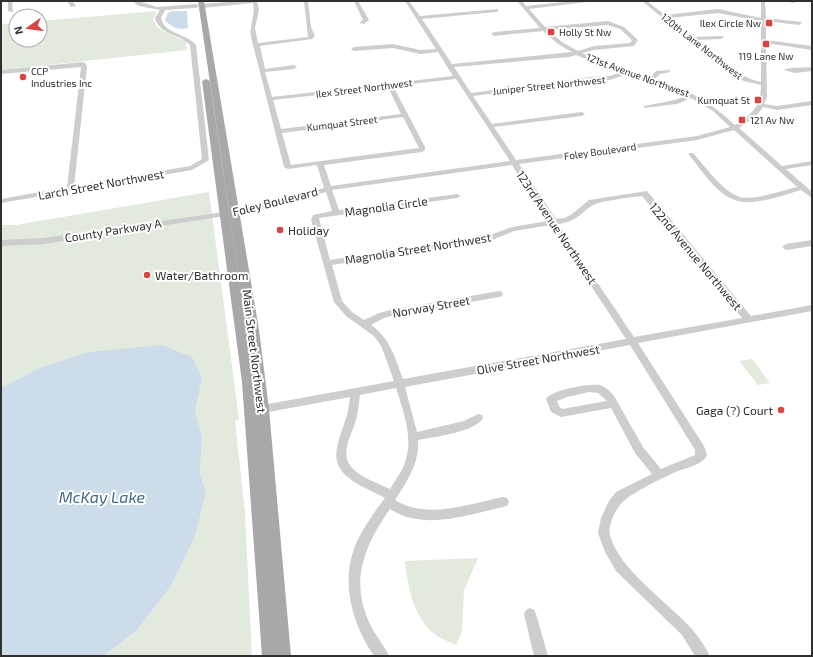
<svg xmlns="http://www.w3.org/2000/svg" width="813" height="657" viewBox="0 0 813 657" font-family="'Exo 2',sans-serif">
	<rect width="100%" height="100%" fill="#fff"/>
	<path fill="#e2e9dd" d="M157,11l-4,9 6,9 27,13 1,8 -186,20v-46l15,-1v17h24v-19z
		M209,192l30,227 -4,2 10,92 7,143h-148l33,-26 34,-44 24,-49 11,-44 -6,-20 2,-35 -201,74v-287h15z
		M752,359l18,24 -12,2 -19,-24z
		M478,558l-14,32 -2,41 -6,14c-7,-4 -19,-7 -24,-13 -20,-19 -24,-46 -27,-71z"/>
	<path fill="#cddcea" d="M172,11h15l1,17c-9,3 -17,-1 -23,-8l3,-7z
		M162,345l30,12 10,21 -7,32 7,28 -2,35 6,20 -11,44 -24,49 -34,44 -33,26h-103v-268l41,-21 47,-15z"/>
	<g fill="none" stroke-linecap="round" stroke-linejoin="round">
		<path fill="#cdcdcd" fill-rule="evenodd" d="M8,1h4l1,11 -5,-1z
			M67,1h5l4,5 -5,1z
			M132,1h6l19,6 39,-3 3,2 -3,2 -31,2 -4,8c3,16 25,15 35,27l13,115 -17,10 -191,33v-4l66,-12 14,-120 -80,7v-4l82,-8 3,2 1,3 -13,119 116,-20 12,-7 -12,-114c-10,-11 -31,-10 -35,-27l5,-8 -21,-4z
			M238,1h19l2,9 -4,18 3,15 50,-6 -4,-36h4l3,26 4,9 -3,3 -52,7 5,23 29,-4 3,2 -3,2 -29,3 7,25 181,-21 -15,-24 -18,2 -27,-6 -39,3 -3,-2 3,-2 39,-3 27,6 16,-1 -31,-48h4l11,15 78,-7v2l-2,1 -74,7 30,45 120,-12 -14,-8 -15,-13 -49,5 -3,-2 3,-2 46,-4 -23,-27h5l4,5 48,-5h15l-2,1 -58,7 16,18 63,-6 16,6 14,13 -4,6 -40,4 -12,3 17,8 51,17 6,-7 14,-1v2l-10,2 -5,5c34,11 54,22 80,46 18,-11 26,-19 26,-40l-17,-4 -11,-6 -91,-74h5l18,14 53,-6 43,9v-17h4l1,17 35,4 1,1 -3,2 -33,-4v19l46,6v4l-46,-7 1,54 -3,7 13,2 35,-5v4l-35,5 -14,-3 -7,9 -17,12 43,38 30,-5v4l-26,4 26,23v6l-11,-8c-17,5 -49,17 -66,10 -20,-7 -33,-30 -46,-45v-2h4c12,13 30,39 47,44 13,4 44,-7 57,-10l-63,-57 -37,10 -178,24 37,55 9,-1 7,-4 17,-14 58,-9 104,125 61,-11v6l-174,32 66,103 3,9c-5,11 -23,13 -34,18 -14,7 -45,21 -54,33 -5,7 -11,20 -9,29 8,33 56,66 79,91 8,8 16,20 21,30h-15l-13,-21 -66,-64 -11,-19 -7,-19 3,-15 8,-17 7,-9 36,-18 -17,-21 -24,-45 -50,9 -10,-5 -5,-13c5,-9 43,-16 54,-14 6,2 10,6 14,11l29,51 18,22 34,-14v-5l-65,-105 -225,42 12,45 47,-11 14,-7 4,1 1,3c-7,14 -50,19 -65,22 2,22 -11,42 -23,60 32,20 74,4 108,-3l4,1 2,4 -2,4 -4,1c-36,8 -79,24 -113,2 -25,36 -41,71 -20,115 5,11 14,21 19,32h-15c-23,-34 -35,-77 -16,-117 8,-15 17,-28 27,-41 -12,-7 -25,-11 -36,-20 -22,-17 -10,-36 -4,-57 3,-7 4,-16 5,-24l-87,16 -4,-1 -1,-3 1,-3 4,-1 131,-24 -9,-25 -4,-10 -7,-10 -28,-20 -12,-14 -23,-82 2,-5 19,-4 -6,-19 -81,21 -201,31 -43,2v-6l43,-2 201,-29 79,-21 -7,-23 -29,4 -4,-2 -33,-130c-2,-12 5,-23 2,-34l-51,5 -3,-2 3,-2zM718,13l43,8v61c-26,-6 -44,-25 -65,-42l25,-1 3,-2 -1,-1 -30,1 -25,-19zM608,25l12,4 12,11 -2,3 -36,3 -16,5 -16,-9 -14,-12zM576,55l45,17 -11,4 -19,1 -120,16 -17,-26 115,-10zM627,74l29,9 30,13 -11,4 -31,6v2l33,-4 14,-6 22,13 17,16 -33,9 -181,24 -22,-33 88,-11 3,-2 -3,-2 -90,12 -19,-28 118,-15 19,-1zM456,79l54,82 -179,25 -7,-21 98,-13 3,-2v-3l-32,-61zM388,87l13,27 -120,15 -8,-29zM403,117l16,31 -128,17 -9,-32zM512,165l36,56 -36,6 -22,8 -160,25 -11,-42 138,-20 4,-2 -4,-2 -118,16 -7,-20zM642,196l100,122 -108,19 -76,-113c20,-3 21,-10 35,-19 7,-4 40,-8 49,-9zM551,225l75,114 -223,40c-8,-21 -13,-41 -32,-54l13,-7 7,-2 108,-19 3,-1 1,-2 -1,-2 -3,-1 -108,19 -12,3 -15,7 -12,-8 -10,-11 -10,-36 160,-25 22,-9zM396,388c7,22 18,51 9,74 -3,10 -10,18 -15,27 -13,-6 -28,-11 -38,-21 -13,-14 0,-34 4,-48 2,-8 3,-17 4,-25zM589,392l9,1 9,8 -45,8 -3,-3 -2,-5 10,-4z
			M354,1h4l11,19 -5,4 -5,-1 4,-3z
			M785,1h10v1l-2,1z
			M812,67v4l-17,2 -11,-3c4,-3 21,-2 28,-3z
			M812,240v6l-26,4 -4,-3 4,-3z
			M530,608l4,2 2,4 12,42h-14l-10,-42 2,-4z"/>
		<path fill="#a8a8a8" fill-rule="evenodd" d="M198,1h6l55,329 10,79 22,247h-29l-20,-274 -40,-301 4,-2 4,2 43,293z"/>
	</g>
	<g fill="#d84441" stroke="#fff" stroke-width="1.5">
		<rect x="765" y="19" width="8" height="8" rx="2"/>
		<rect x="547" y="28" width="8" height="8" rx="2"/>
		<rect x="762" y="40" width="8" height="8" rx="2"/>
		<circle cx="23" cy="77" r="4"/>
		<rect x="754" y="96" width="8" height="8" rx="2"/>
		<rect x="738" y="116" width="8" height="8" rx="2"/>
		<circle cx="280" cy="230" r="4"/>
		<circle cx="147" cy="275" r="4"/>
		<circle cx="781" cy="410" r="4"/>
	</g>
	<g text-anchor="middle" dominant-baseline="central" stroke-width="4" stroke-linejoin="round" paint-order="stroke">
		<g font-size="10" fill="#303030" stroke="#fff" text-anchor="start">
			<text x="761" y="23" text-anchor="end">Ilex Circle Nw</text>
			<text x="559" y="32">Holly St Nw</text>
			<text x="766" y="56" text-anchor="middle">119 Lane Nw</text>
			<text x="31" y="71">CCP<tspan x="31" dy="12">Industries Inc</tspan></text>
			<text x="750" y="100" text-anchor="end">Kumquat St</text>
			<text x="750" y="120">121 Av Nw</text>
		</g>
		<g font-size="10" fill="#303030" stroke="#fff">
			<text transform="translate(702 46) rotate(38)">120th Lane Northwest</text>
			<text transform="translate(638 75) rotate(20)">121st Avenue Northwest</text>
			<text transform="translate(549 85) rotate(-6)">Juniper Street Northwest</text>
			<text transform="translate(364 88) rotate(-7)">Ilex Street Northwest</text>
			<text transform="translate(342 123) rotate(-7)">Kumquat Street</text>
			<text transform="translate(600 151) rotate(-8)">Foley Boulevard</text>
		</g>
		<g font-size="12" fill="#303030" stroke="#fff">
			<text transform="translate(101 184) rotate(-10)">Larch Street Northwest</text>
			<text transform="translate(275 201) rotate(-14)">Foley Boulevard</text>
			<text transform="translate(386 206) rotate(-8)">Magnolia Circle</text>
			<text transform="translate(557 227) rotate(56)">123rd Avenue Northwest</text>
			<text transform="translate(113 230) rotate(-9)">County Parkway A</text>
			<text transform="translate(418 248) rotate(-9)">Magnolia Street Northwest</text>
			<text transform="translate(696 256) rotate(50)">122nd Avenue Northwest</text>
			<text transform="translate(431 306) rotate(-10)">Norway Street</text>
			<text transform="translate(255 351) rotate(83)">Main Street Northwest</text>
			<text transform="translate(538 359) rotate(-10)">Olive Street Northwest</text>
		</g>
		<g font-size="12" fill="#303030" stroke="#fff" text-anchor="start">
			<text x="288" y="230">Holiday</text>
			<text x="155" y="275">Water/Bathroom</text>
			<text x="773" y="410" text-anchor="end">Gaga (?) Court</text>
		</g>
		<g font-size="16" font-style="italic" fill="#446a8d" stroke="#fff">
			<text x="102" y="496">McKay Lake</text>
		</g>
	</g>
	<rect width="813" height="657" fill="none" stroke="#303030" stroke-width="4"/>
	<g transform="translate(28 28) rotate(256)"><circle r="19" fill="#ffffff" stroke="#acacac"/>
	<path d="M0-3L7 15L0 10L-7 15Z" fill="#d84441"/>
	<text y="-6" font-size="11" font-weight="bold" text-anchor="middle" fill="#303030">N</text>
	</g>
</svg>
